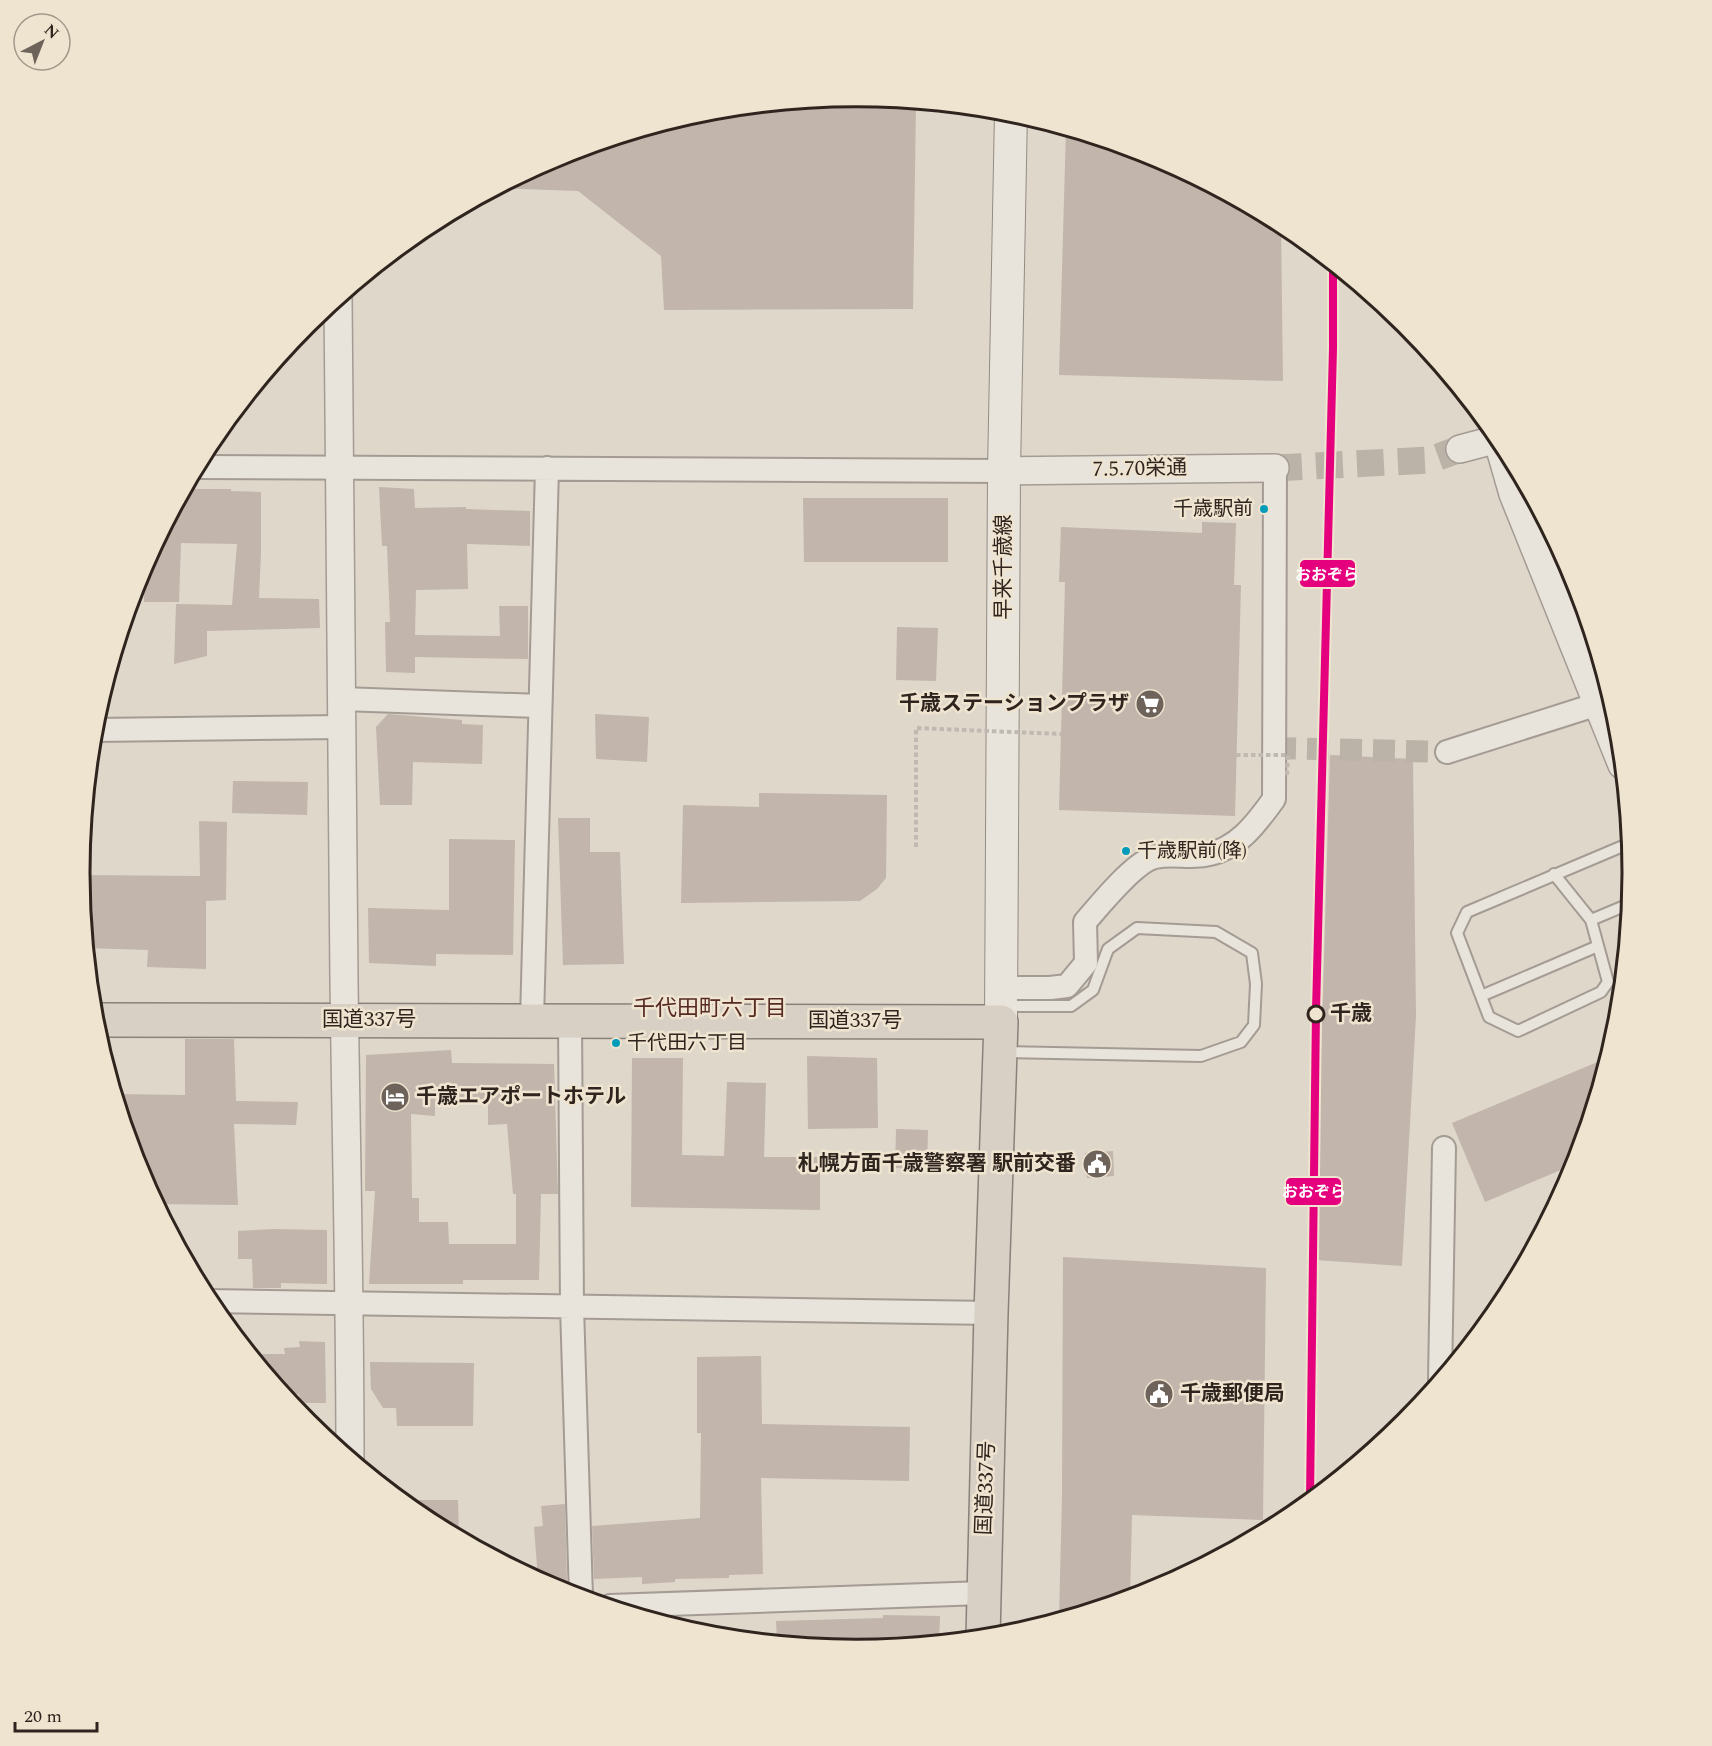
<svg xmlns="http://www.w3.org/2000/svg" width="1712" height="1746" viewBox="0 0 1712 1746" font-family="Spectral,'Noto Sans JP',serif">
	<rect width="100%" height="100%" fill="#dfd7ca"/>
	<path fill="#c2b5ac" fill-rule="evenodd" d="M856,97l60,5 -3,207 -249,1 -3,-54 -83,-65 -80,-3 61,-33 146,-44z
		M1066,129l87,27 128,68 2,157 -224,-6z
		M379,487l35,2 1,19 51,-1v2l64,2v35l-63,-2 1,45 -52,1 -1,45 85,1 -1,-30h29v53l-113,-2v16l-29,-1 -1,-50h5l-3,-76h-5z
		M185,489h46v2l30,1v61l-2,45 60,1 1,29 -113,3v25l-33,8 2,-60 56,1 5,-61 -56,-1 -2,59h-35v-37z
		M803,498h145v64h-144z
		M1202,522l34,1 -2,62h7l-6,231 -176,-6 6,-228h-6l2,-55 141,6z
		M897,627l41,1 -2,53 -40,-1z
		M388,714l74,6v4l21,1 -1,39 -69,-2 -1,43h-32l-4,-78z
		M595,714l54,3 -2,45 -51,-3z
		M1330,755l83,4 3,257 -14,250 -87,-6z
		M233,781l75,1 -1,33 -75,-2z
		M759,793l128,2 -1,83 -9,11 -17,12 -179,2 2,-98 76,2z
		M558,818h32v34h30l4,112 -61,1z
		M199,821l28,1 -1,78 -20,1v68l-59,-2 1,-17 -61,-2 -7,-73 120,1z
		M449,839l66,1 -2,115 -77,-1v12l-67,-3 -1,-55 81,2z
		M185,1039h49l2,62 62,1 -2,23 -62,-1 4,81 -81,-1 -19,-34 -23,-76 70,1z
		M451,1050l1,13 102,1 4,130h-17l-2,86h-76v4h-94l6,-93h-10l1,-136zM435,1099h53v26l19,-1 6,70h3v50h-67l-1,-22h-29v-24h-7l-1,-84 24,2z
		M807,1056l70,2 1,70 -70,1z
		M632,1058h51l-1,97 42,1 3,-74 39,1 -2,74h56v53l-189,-3z
		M1607,1058l-32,106 -90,38 -33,-79z
		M896,1129l32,1 -1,39 -32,-1z
		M1113,1151l1,25 -27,2 -2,-25z
		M274,1229l53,1v54l-46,-1v5h-28l-1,-29h-14v-28z
		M1063,1257l203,11 -3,252 -131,-5 -2,83 -71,21 3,-124z
		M299,1341l26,1 1,61h-26l-1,-9 -14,1 -34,-41h34l-1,-6 16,-1z
		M761,1356l1,68 148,3 -1,54 -148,-3 2,96 -34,1v3l-54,1v3l-33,2v-7l-48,2 -2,-53 108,-8 1,-85h-4v-76z
		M370,1362l104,1 -1,63h-76l-1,-18h-13l-12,-19z
		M402,1500h56l1,37 -35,-19z
		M565,1504l2,83 -13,1 -16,-9 -4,-52 9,-1 -2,-20z
		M883,1615l57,1 -1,25 -83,8 -79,-7 -1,-21 107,-3z"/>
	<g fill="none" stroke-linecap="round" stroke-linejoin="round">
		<path stroke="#bcb3a8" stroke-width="22" stroke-dasharray="22 11" stroke-linecap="butt" d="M1274,748l173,4"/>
		<path stroke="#bcb3a8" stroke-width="27" stroke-dasharray="27 14" stroke-linecap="butt" d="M1275,468l155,-8 30,-11"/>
		<g stroke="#a49c94" stroke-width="14">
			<path id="service" d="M1554,874l37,46
				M1629,904l-38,16 17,62 -7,10 -83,39 -29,-14 -32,-84 10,-21 163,-69
				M1481,996l117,-50
				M1004,1006h67l22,-16 15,-41 29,-21 79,4 36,21 4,31 -2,41 -13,17 -40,14 -197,-4"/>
		</g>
		<g stroke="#a49c94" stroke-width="26">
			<path id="minor" d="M197,467l807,4
				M342,699l198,7
				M94,730l248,-3
				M1447,752l151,-48
				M1002,988h48l17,-2 19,-23 -1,-41c14,-16 50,-61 70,-65 16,-4 34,1 50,-2 32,-5 51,-31 69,-56l1,-331
				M532,1020l15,-552
				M570,1020l2,287 9,290
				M208,1301l783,12
				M1440,1380l4,-232
				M610,1606l373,-13"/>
		</g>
		<g stroke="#a49c94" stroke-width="30">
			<path id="tertiary" d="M338,298c4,228 4,455 6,682 2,159 6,318 6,478
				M1496,435l17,59 109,271
				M1460,449l38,-10
				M1004,471l271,-3"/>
		</g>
		<g stroke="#938c84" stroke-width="34">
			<path id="secondary" d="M1001,1022l3,-551 7,-359"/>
		</g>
		<g stroke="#89827a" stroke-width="36">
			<path id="trunk" d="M94,1020l907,2 -10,291 -8,324"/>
		</g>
		<use href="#service" stroke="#e8e3db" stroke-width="10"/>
		<use href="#minor" stroke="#e8e3db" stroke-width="22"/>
		<use href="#tertiary" stroke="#e8e3db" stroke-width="27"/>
		<use href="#secondary" stroke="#e8e3db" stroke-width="32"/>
		<use href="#trunk" stroke="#d8d0c4" stroke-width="33"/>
		<path stroke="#c0b9b2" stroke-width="4" stroke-dasharray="4.5 3" stroke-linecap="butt" d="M1236,755h52l-1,21
			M916,847v-119l145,6"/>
		<g stroke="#efe4d0" stroke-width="12">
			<path id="rail-1" d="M1310,1500l6,-489 17,-663v-83"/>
		</g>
		<use href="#rail-1" stroke="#e5007d" stroke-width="8"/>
	</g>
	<defs>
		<g id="supermarket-disc" transform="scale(1.5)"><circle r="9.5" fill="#6d635a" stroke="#efe4d0"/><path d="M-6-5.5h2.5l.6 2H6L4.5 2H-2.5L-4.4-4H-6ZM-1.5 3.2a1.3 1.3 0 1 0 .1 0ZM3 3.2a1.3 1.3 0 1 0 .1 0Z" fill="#fff"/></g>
		<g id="hotel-disc" transform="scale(1.5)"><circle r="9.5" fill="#6d635a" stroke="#efe4d0"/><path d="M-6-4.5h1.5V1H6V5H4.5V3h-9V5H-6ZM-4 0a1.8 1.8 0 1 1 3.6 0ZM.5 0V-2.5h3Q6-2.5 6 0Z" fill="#fff"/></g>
		<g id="civic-disc" transform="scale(1.5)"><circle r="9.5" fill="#6d635a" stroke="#efe4d0"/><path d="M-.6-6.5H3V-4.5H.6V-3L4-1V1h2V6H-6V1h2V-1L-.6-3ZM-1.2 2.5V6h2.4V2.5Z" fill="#fff"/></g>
	</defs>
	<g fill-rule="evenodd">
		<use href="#supermarket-disc" x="1150" y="704"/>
		<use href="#hotel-disc" x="395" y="1097"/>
		<use href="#civic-disc" x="1097" y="1164"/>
		<use href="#civic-disc" x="1159" y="1394"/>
	</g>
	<g fill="#059cbc" stroke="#efe4d0" stroke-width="2">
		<circle cx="1264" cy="509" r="5"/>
		<circle cx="1126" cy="851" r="5"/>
		<circle cx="616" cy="1043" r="5"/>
	</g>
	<circle fill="#efe4d0" stroke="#30251e" stroke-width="3" cx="1316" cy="1014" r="8"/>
	<g text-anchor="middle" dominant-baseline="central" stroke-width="5" stroke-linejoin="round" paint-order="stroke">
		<g font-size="20" fill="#30251e" stroke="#efe4d0" text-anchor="start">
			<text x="1253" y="509" text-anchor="end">千歳駅前</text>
			<text x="1137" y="851">千歳駅前(降)</text>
			<text x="627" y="1043">千代田六丁目</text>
		</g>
		<g font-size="21" fill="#30251e" stroke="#efe4d0">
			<text transform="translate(1140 469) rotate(-1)">7.5.70栄通</text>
			<text transform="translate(1004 567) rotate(-90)">早来千歳線</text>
			<text x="369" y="1020">国道337号</text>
			<text x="855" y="1021">国道337号</text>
			<text transform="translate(986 1488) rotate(-88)">国道337号</text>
		</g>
		<g font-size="21" font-weight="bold" fill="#30251e" stroke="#efe4d0" text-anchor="end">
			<text x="1129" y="704">千歳ステーションプラザ</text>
			<text x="416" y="1097" text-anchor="start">千歳エアポートホテル</text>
			<text x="1076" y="1164">札幌方面千歳警察署 駅前交番</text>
			<text x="1180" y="1394" text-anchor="start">千歳郵便局</text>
		</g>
		<g font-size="21" font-weight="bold" fill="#30251e" stroke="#efe4d0" text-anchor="start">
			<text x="1330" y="1014">千歳</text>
		</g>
		<g font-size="22" fill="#572923" stroke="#efe4d0">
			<text x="710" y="1008">千代田町六丁目</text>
		</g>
	</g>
	<path d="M0 0H1712V1746H0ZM90 873a766 766 0 1 1 1532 0a766 766 0 1 1-1532 0Z" fill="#efe4d0" fill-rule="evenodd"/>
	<path fill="none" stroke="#30251e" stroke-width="3" d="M90 873a766 766 0 1 1 1532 0a766 766 0 1 1-1532 0Z"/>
	<g stroke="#efe4d0" stroke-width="2">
		<rect x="1299" y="559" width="57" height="29" rx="6" fill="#e5007d"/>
		<rect x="1285" y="1177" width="57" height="29" rx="6" fill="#e5007d"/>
	</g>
	<g font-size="16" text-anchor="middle" font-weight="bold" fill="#fff">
		<text x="1327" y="580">おおぞら</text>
		<text x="1314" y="1197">おおぞら</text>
	</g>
	<g transform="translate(42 42) rotate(42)"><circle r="28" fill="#efe4d0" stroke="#a39889" stroke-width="1.5"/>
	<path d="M0-4.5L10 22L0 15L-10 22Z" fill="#6d635a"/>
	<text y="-9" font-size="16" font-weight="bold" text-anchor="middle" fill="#30251e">N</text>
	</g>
	<path d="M15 1722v9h82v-9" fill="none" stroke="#30251e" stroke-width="3"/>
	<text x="24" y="1722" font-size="18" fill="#30251e" stroke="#efe4d0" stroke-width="4.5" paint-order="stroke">20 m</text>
</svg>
